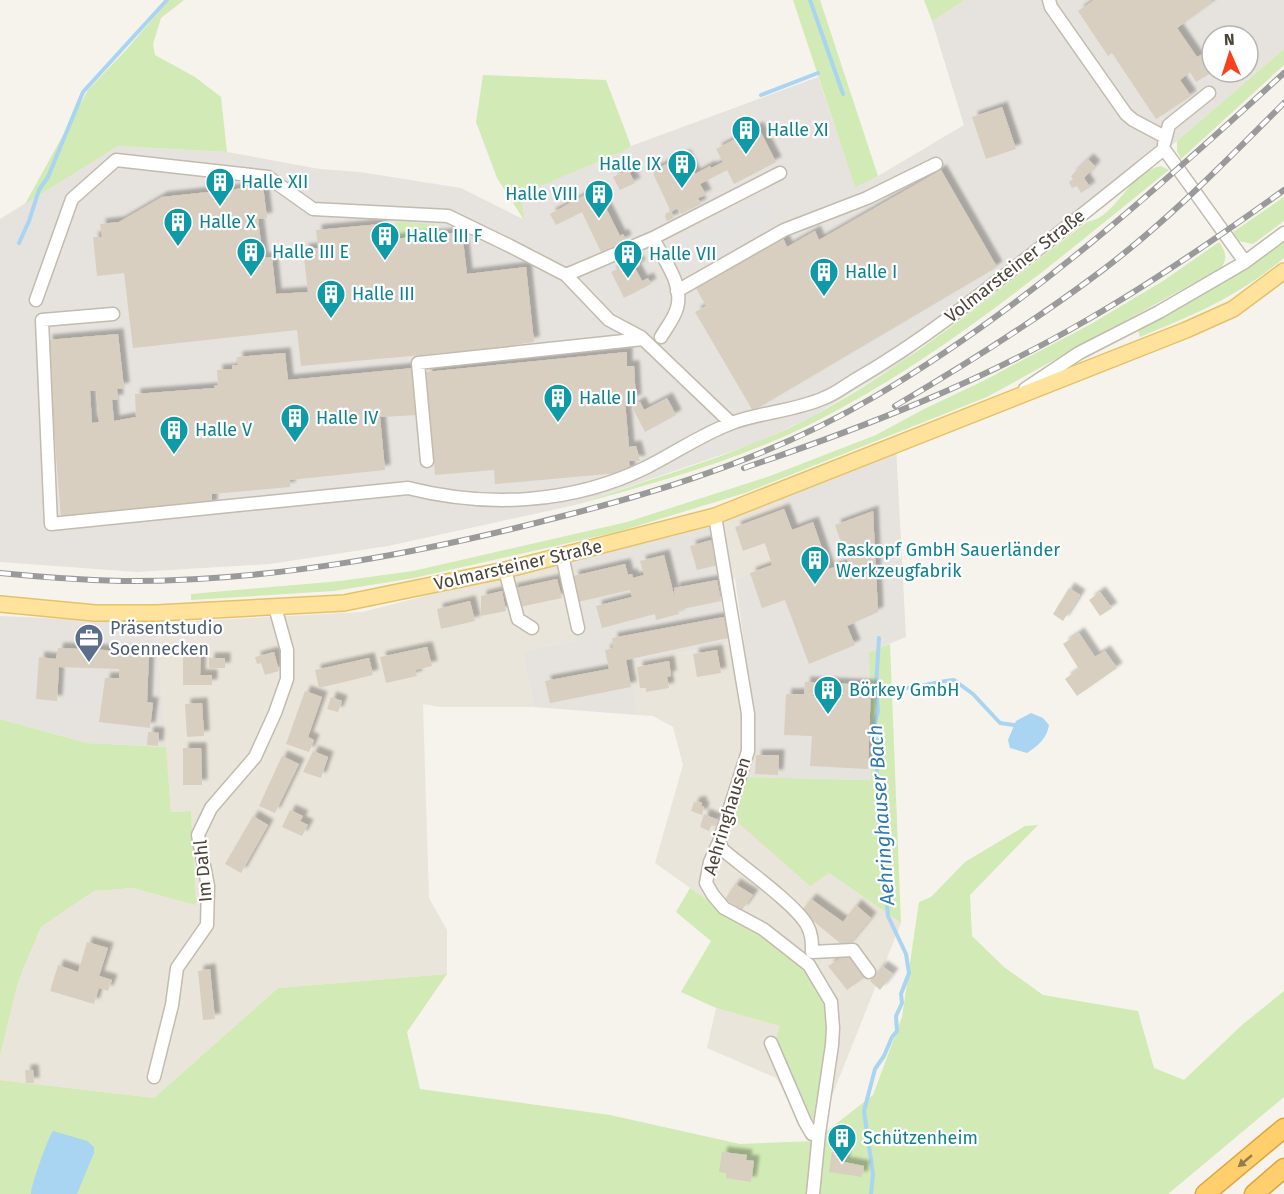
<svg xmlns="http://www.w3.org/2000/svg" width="1284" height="1194" viewBox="0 0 1284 1194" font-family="'Fira Sans',sans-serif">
	<defs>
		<filter id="shadow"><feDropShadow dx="5.5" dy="-5.5" stdDeviation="1.5" flood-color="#0004"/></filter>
	</defs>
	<rect width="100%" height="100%" fill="#f6f3ec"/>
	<path fill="#eae5da" d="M778,492l15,41 -21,32 -37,14h-9l-11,-63z
		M558,565l16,75 -51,12 11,55h-94l-17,-3 6,194 18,32v44l-169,14 -124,110 -154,-18v-24l18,-74 23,-55 53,-36 39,-3 62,16 -4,-93 -20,1 -15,-189 206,-11 142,-36z
		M744,640l8,58 2,48 -9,31 84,96 72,50 -87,218 -38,-63 -69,-30 9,-40 65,18 37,-36 -14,-21 -149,-106 28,-98 -10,-38 -20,-11 -16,-1 -8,-51z"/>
	<path fill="#e6e2dd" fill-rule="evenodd" d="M965,0h319v49l-107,92 -275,221 -89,54 -57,27 -181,62 -187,41 -118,18 -133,8 -137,-10v-343l118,-73 109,6 93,17 40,3 101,16 62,31 -3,-25 104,-43 7,-5 187,-69 37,109 23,-10 86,-51 -32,-104zM1212,36h36v36h-36z
		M896,446l10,191 -37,15 2,128 -126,-3 9,-32 -2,-47 -17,-119 37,-14 21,-32 -15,-41z
		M713,526l9,82 10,34 -102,22 7,51 -103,-8 -11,-55 51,-12 -16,-75z
		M0,616l156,7 10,124 -79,-4 -87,-24z"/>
	<path fill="#d2eab5" d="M169,0h15l-23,18 -8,26 2,11 40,22 26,20 6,55 -109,-6 -93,58 63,-114 38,-40z
		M793,0h27l58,176 -23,11z
		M924,0h41l-33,21z
		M1284,49v16l-103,94 -4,-8v-10z
		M483,75l123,5 25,66 -7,5 -103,43 3,26 -27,-42 -21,-56z
		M1161,166l8,4c-113,91 -224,186 -354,252 -76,38 -159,61 -240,83 78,-27 166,-51 238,-89 99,-53 186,-127 274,-194 31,-5 40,-50 74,-56z
		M1284,197v24l-31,23 -14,-3 -6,-9z
		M396,221l39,4 16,8 -54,6z
		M1284,241v17c-47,39 -88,56 -144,79l-2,-6 87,-49z
		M1219,242c7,10 9,16 2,26l-234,129 -242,96 -128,39 -203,46 -80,13 -143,9v-6l149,-13 73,-10 214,-49 143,-46 106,-41 48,-26 57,-27 110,-58 72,-43z
		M890,644l11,279 -72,-50 -19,13 -76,-67 11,-42 126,3 -2,-128z
		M0,719l87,24 79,4 5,65 20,-1 5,94 -63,-17 -39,3 -53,36 -23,55 -18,74z
		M1038,825l-68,70 2,41 32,31 39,28 95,16 16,57 30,12 58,-55 42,-34v106l-116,97h-1168v-114l154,18 124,-110 169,-14 -40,58 13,57 190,26 130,29 74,-3 59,-46 29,-78 17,-115 12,-5 34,-35 60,-36z
		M690,888l86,59 28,22 14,21 9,24 1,19 -14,90 -38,-84 4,-13 -64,-18 -35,-16 30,-51 -35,-29z"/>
	<path fill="#e5e3e0" d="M762,193l15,26 -79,46 -15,-26z
		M64,678l30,2 -1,20 -30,-2z"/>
	<path fill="#a9d4f2" d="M1031,713l12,5 6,7c-2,13 -11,21 -22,28l-17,-5 -2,-8 8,-19z
		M53,1131l34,10 7,6v6l-17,41h-46c-1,-6 18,-59 22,-63z"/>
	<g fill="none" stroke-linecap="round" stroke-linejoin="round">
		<path stroke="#a9d4f2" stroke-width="4" d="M810,0l33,94
			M761,95l57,-22
			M19,243l10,-22 10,-31 9,-13 35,-85 84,-92
			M876,687c24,7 53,-5 78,-7l19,14 27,29 14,2
			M871,1194l2,-20 -9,-63 11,-42 9,-13 8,-19 5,-6 -1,-15 6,-13 -1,-9 8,-21 -3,-19 -18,-38 -11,-135v-16l3,-17 -6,-22 4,-15 -2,-24 3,-49"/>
	</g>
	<path fill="#d8cfc1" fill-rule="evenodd" filter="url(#shadow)" d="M1094,0h117l2,2 -36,26 20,29 15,-8v23l-16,10 -6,-10 -10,8 11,16 -35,23 -44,-66 -4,3 -30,-45z
		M1002,107l14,42 -30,10 -14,-42z
		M758,127l18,35 -42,22 -7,-14 -27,14 6,11 -8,3 3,6 -20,10 -3,-6 -7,4 3,6 -7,3 -2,-4 1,-4 5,-1 -19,-41 33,-16 10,19 15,-8 1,2 12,-6 -7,-13z
		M1088,159l7,7 -11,12 6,9 -9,6 -4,-7 -5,2 -3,-6 4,-3 -2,-3z
		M628,170l7,13 -15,7 -7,-13z
		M941,170l56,97 -244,144 -58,-99 11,-6 -10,-18 87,-50 4,9 28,-16 4,9z
		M263,186l4,32 -9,1 5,39 9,-1 4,37 32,-2 -5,-43 15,-1 -2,-18 65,-6 2,16 79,-8 5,42 59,-7 8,75 -47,7 -186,17 -4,-36 -164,18 -9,-75 -27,3 -4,-39h9l-2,-13 19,-2 43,-25z
		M594,190l3,5 -2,4 1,5 4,3 5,-1 15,30 3,-2 3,6 -25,12 -19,-40 -26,13 -6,-11z
		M637,260l3,5 -5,3 7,13 6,-3 3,6 -27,14 -13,-26z
		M118,334l6,54 -7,1 1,11h-6l2,21 22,-4 -1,-23 80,-6 -1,-2 4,-1 -1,-15 15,-1v-4h6l-1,-8 48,-4 3,27 126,-12 4,47 -38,2 5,53 -95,10v7l-78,7v12l-151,13 -14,-179zM90,391h6l3,31 -7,1z
		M627,352v14h7l2,34 -11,2 4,45 7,-1 4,15h-11l1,11 -135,12 -1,-14 -59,5 -9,-103z
		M667,398l9,17 -31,17 -13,-25 8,-5 4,8z
		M784,509l8,21 21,-8 16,47 19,-7 -13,-37 38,-14 5,101 -31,14 8,19 -46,19 -24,-64 -23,8 -12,-35 22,-8 -7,-22 -22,8 -8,-24z
		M711,540l7,25 -21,5 -7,-24z
		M664,555l11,44 -1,-11 43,-8 4,21 -43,9 1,4 -23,6 -1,-6 -53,14 -6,-22 36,-9 -2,-7 -52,12 -5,-26 52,-12 3,11 4,-1 1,4 11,-3 -4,-14z
		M557,579l5,19 -47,10 -4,-19z
		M1069,588l11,7 -17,26 -10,-7z
		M502,591l4,20 -25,5v-20z
		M1100,592l12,16 -12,8 -11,-16z
		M470,601l5,20 -34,8 -4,-20z
		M724,617l4,21 -102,22 5,27 -81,16 -5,-22 64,-12 -4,-19 8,-2 -1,-10z
		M1079,633l16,24 10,-6 12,17 -40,28 -12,-17 14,-10 -16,-25z
		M427,647l5,19 -17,4 2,6 -31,7 -6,-26z
		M58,648l91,4 -2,50 6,1 -3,25 -51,-6 6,-44h14v-9l-60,-2 -2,34 -21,-2 3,-42 17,2z
		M717,650l4,23 -24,4 -4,-23z
		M274,652l5,19 -14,4 -4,-12 -4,1 -2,-7z
		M183,653h18l-1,22h12v10h-29z
		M209,658h16v10h-16z
		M369,658l4,17 -54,13 -4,-18z
		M669,661l2,15 -4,1 2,11 -23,4v-4h-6l-3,-21z
		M805,682l66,3 -3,84 -58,-3 2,-30 -28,-1 2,-41h18z
		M305,691l17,6 -14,40 6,3 -5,12 -23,-8z
		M331,697l11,4 -4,11 -11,-3z
		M202,703l2,33 -17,1 -2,-33z
		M148,732l11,1 -1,13 -11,-1z
		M183,748h18l1,37h-19z
		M313,751l15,6 -7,21 -18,-6z
		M756,755h23l-1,20 -23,-1z
		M282,756l17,8 -24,49 -16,-7z
		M697,801l5,2 -1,3 3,1 -2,8 -11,-4 3,-9 3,1z
		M290,810l13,6 -3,5 8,4 -6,11 -20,-9z
		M704,814l14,6 -2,6 -4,-2 -3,7 -9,-4z
		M253,816l15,9 -27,48 -16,-9z
		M735,884l18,11 -11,15 -17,-11z
		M811,899l32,23 13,-17 15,13 -25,30 -45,-37z
		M87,942l21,6 -9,28 13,4 -4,11 -9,-3 -5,16 -44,-13 8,-26 20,7z
		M847,954l18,23 -18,13 -19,-24z
		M882,966l11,8 -13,16 -10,-9z
		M210,969l5,50 -12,1 -5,-49z
		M25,1070h8l1,13h-8z
		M832,1151l13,2 -1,9 20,4 -2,11 -33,-5z
		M722,1152l25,3 -1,5 8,1 -3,21 -25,-4v-5l-7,-1z"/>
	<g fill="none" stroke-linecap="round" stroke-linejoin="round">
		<g stroke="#c2bbae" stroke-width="15">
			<path id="minor" d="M1049,0l2,7 75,107 7,6 32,17
				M1164,144l5,-19 40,-32
				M653,238c10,21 31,46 24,70 -3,11 -11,20 -16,29
				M566,275l87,-37 127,-65
				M677,291l107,-61 83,-32 69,-34
				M36,300l36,-101 44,-39 152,17 45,32 135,7 62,30 56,29 43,45 32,17 90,86
				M113,314l-71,6 9,204 357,-36c79,20 164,16 239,-21 28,-14 55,-33 85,-44 29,-11 63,-12 92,-25 11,-4 21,-12 31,-18 33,-19 64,-40 95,-63 73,-54 143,-111 214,-168l81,113 39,-29
				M1025,389l54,-36 80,-41 86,-50
				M427,461l-9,-98 225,-24
				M715,516l33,198v37l-29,91 -9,20 -4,21 7,12 11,13 39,21 46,36 22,37 2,26 -1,17 -13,88 -7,1 -7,-12 -34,-79
				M562,555l16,73
				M505,570l13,49 14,9
				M719,842l4,8c20,17 72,54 84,75 5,9 5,17 5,27l41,-2 16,22
				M154,1077l18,-72 5,-37 30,-43 1,-39 -10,-51 13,-27 44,-51 20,-44 12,-34v-29l-12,-43
				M813,1194l6,-61"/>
		</g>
		<g stroke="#e6c16a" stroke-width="18">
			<path id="major" d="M0,604l95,9h62l187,-10 161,-33 210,-54 471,-186 47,-21 51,-38"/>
		</g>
		<g stroke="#e0a43c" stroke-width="21">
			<path id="highway" d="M1205,1194l79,-66
				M1254,1194l30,-26"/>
		</g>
		<use href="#minor" stroke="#fff" stroke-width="12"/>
		<use href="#major" stroke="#ffe39c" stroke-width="15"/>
		<use href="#highway" stroke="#ffcf6e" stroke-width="18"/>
		<g stroke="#9a9a9a" stroke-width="6">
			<path id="rail" d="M895,406c70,-41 140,-85 205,-134 67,-50 125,-110 184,-169
				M744,468c118,-40 235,-85 343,-148 68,-39 133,-84 197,-130
				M0,573c40,4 81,7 122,8 150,1 300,-28 445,-66 107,-27 212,-62 307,-118 150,-88 282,-207 410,-324"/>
		</g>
		<use href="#rail" stroke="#fff" stroke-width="4" stroke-dasharray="11" stroke-linecap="butt"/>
	</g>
	<defs><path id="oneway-solid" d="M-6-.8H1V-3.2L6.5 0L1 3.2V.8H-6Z" transform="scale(1.5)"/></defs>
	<use fill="#937c4e" href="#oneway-solid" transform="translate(1245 1161) rotate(140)"/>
	<defs>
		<g id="building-pin" transform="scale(1.5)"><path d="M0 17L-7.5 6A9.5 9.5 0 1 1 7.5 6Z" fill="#0f9aa8" stroke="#fff"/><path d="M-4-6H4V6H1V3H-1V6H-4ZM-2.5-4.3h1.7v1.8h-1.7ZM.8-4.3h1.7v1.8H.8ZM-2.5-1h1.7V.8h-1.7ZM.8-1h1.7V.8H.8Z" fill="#fff"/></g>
		<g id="office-pin" transform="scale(1.5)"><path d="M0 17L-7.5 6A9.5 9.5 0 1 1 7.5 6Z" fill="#5c6f8a" stroke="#fff"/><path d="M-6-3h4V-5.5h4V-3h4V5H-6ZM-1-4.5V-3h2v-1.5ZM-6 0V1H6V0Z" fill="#fff"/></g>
	</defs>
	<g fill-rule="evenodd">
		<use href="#building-pin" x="746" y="130"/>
		<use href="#building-pin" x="682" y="164"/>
		<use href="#building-pin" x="220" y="182"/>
		<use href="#building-pin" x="599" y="194"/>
		<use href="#building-pin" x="178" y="222"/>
		<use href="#building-pin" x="385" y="236"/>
		<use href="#building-pin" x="251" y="252"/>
		<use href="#building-pin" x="628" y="254"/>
		<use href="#building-pin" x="824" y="272"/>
		<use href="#building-pin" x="331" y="294"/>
		<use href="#building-pin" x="558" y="398"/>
		<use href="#building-pin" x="295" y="418"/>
		<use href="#building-pin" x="174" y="430"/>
		<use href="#building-pin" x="815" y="560"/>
		<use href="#office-pin" x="89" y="638"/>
		<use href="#building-pin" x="828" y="690"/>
		<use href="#building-pin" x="842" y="1138"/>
	</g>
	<g text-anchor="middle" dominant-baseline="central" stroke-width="4.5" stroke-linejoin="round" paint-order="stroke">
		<g font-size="18" fill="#0d838f" stroke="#fff" text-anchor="start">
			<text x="767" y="130">Halle XI</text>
			<text x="661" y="164" text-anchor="end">Halle IX</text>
			<text x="241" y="182">Halle XII</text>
			<text x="578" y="194" text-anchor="end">Halle VIII</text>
			<text x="199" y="222">Halle X</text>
			<text x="406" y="236">Halle III F</text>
			<text x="272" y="252">Halle III E</text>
			<text x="649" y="254">Halle VII</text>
			<text x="845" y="272">Halle I</text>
			<text x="352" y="294">Halle III</text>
			<text x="579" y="398">Halle II</text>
			<text x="316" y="418">Halle IV</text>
			<text x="195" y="430">Halle V</text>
			<text x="836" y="550">Raskopf GmbH Sauerländer<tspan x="836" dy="21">Werkzeugfabrik</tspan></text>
			<text x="849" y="690">Börkey GmbH</text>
			<text x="863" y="1138">Schützenheim</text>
		</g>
		<g font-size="18" fill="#4b4439" stroke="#fff">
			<text transform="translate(1015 266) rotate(-38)">Volmarsteiner Straße</text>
			<text transform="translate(518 565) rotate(-13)">Volmarsteiner Straße</text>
			<text transform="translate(727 816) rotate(-73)">Aehringhausen</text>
			<text transform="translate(203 871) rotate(-95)">Im Dahl</text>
		</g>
		<g font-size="18" fill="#4e5e75" stroke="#fff" text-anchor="start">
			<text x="110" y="628">Präsentstudio<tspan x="110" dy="21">Soennecken</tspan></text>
		</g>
		<g font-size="20" font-style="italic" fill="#2e7ab2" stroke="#fff">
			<text transform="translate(881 815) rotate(-94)">Aehringhauser Bach</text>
		</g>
	</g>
	<g transform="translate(1230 54) rotate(357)"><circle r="28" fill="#ffffff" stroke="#b7b4b0" stroke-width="1.5"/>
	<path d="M0-4.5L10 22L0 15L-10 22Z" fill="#fc3f1d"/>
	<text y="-9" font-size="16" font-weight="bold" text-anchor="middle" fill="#4b4439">N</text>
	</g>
</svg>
